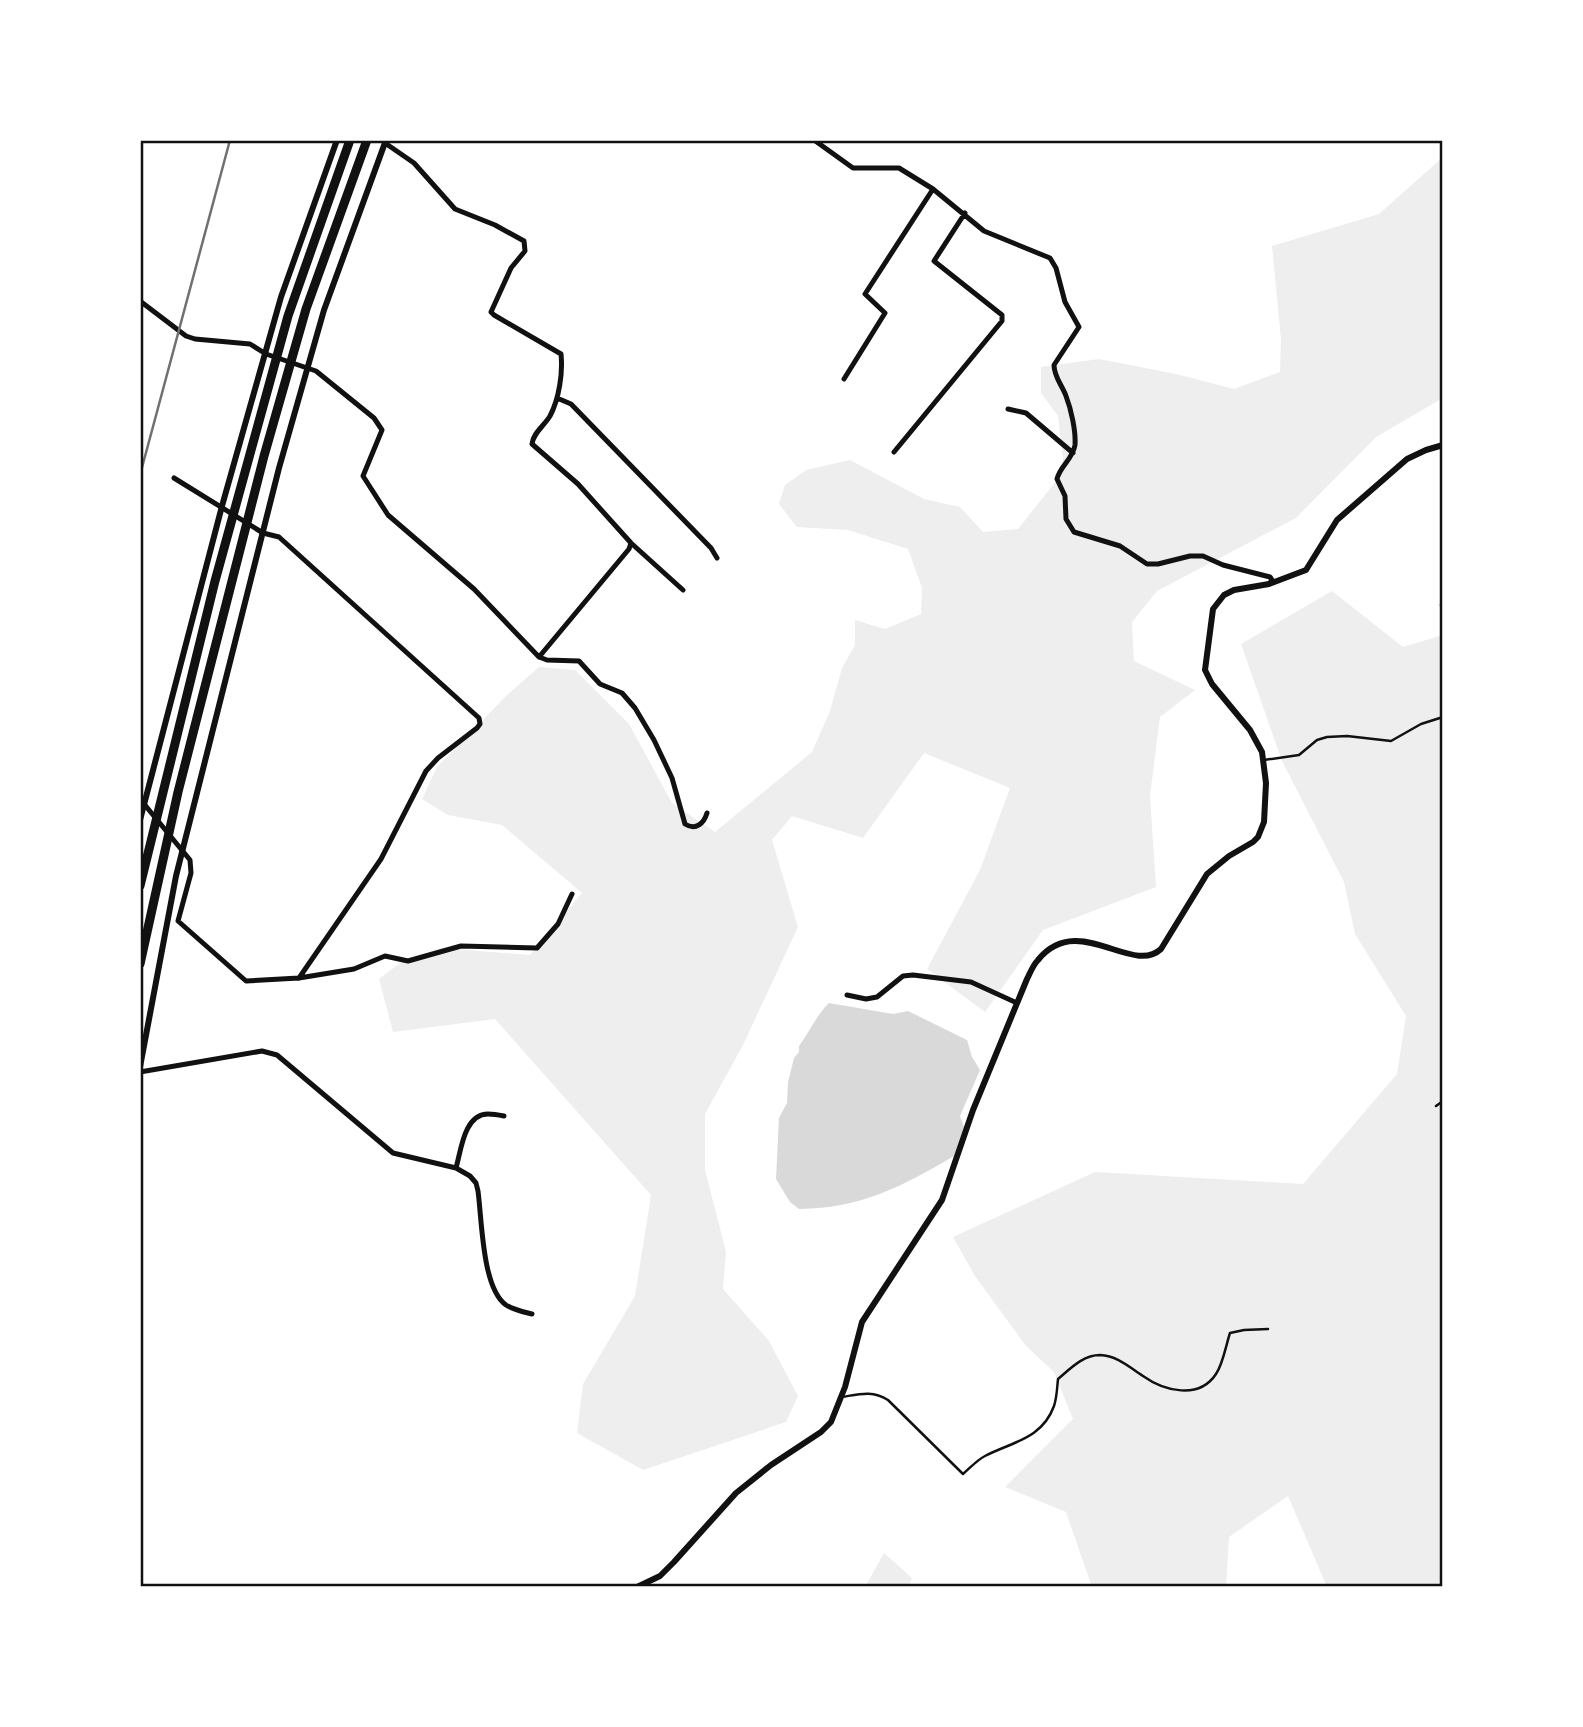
<svg xmlns="http://www.w3.org/2000/svg" width="1583" height="1727" viewBox="0 0 1583 1727" font-family="Barlow,sans-serif">
	<rect width="100%" height="100%" fill="#fff"/>
	<path fill="#eee" d="M1443,157v241l-67,39 -80,81 -139,73 -25,31 2,39 61,29 -35,27 -10,79 6,91 -113,43 -58,82 -58,-43 53,-99 30,-82 -86,-35 -61,85 -71,-22 -20,24 26,87 -55,118 -38,69v56l21,82 -3,37 46,52 29,55 -12,26 -143,48 -66,-37 6,-49 52,-88 16,-101 -156,-176 -102,13 -14,-53 25,-19 37,-12 89,7 52,-62 -80,-68 -54,-10 -26,-16 15,-32 68,-70 34,-30 36,3 54,54 43,79 43,29 97,-80 18,-41 12,-43 13,-23v-25l30,9 36,-15 1,-26 -14,-39 -60,-19 -51,-3 -18,-23 6,-19 21,-15 44,-10 74,39 36,8 23,25 35,-3 46,-58 -6,-55 -17,-23v-26l58,-8 77,15 58,15 46,-17 1,-33 -9,-93 107,-32z
		M1332,591l71,56 40,-12v952h-116l-39,-91 -59,41 -3,50h-134l-26,-75 -61,-25 68,-68 -19,-47 -28,-26 -51,-70 -22,-39 142,-65 208,12 94,-110 9,-58 -51,-82 -11,-52 -62,-121 -41,-117z
		M884,1553l28,25 -4,9h-43z"/>
	<path fill="#d9d9d9" d="M829,1003l64,11 15,-3 59,29 5,17 8,13 -20,46 4,11 -10,29c-53,31 -92,52 -155,53l-9,-7 -14,-23 3,-61 8,-15 1,-21 6,-24 5,-6v-6c11,-15 17,-30 30,-43z"/>
	<g fill="none" stroke-linecap="round" stroke-linejoin="round">
		<path stroke="#111" stroke-width="2.5" d="M1441,605l2,10
			M1264,760l35,-5 18,-15 10,-3 20,-1 44,5 30,-17 22,-7
			M1436,1106l7,-5
			M842,1397c18,-3 30,-7 46,3l75,74c7,-6 14,-14 22,-18 27,-14 57,-17 69,-50 3,-9 3,-18 4,-27 12,-10 25,-24 42,-24 18,1 29,12 43,21 21,15 56,24 73,-2 7,-10 10,-29 14,-41l14,-3 24,-1"/>
		<path stroke="#111" stroke-width="5" d="M814,140l39,28h46l34,21 51,42 66,27 6,10 9,34 14,25 -25,38c0,12 8,20 12,31 5,13 10,35 9,49 -2,14 -15,21 -18,34l8,17 1,23 8,13 46,14 27,18h11l32,-8h13l20,9 47,12 2,3 -3,4
			M385,143l29,20 41,46 40,16 29,16 1,10 -14,17 -20,44 3,3 67,39c2,19 -2,45 -11,62 -6,10 -17,17 -18,28l46,40 53,59 52,47
			M140,301l46,35 9,3 55,5 16,10 50,17 58,47 8,12 -19,46 25,39 86,74 65,68 8,3 32,1 21,23 22,9 13,15 19,32 18,38 13,46c11,7 19,-1 22,-11
			M844,379l41,-66 -20,-19 68,-105
			M557,398l14,6 140,144 6,10
			M1008,409l18,4 47,40
			M894,452l108,-131v-6l-68,-54 31,-48
			M174,478l89,55 16,4 200,181 1,6 -3,4 -39,30 -12,13 -45,88 -82,119
			M539,657l90,-108 2,-6
			M140,799l50,61 1,13 -13,48 68,60 53,-3 55,-9 31,-13 23,5 53,-15 76,2 21,-24 14,-30
			M847,995l19,4 11,-2 26,-21 10,-1 58,7 46,21
			M140,1072l122,-21 15,4 116,98 63,15 14,8 6,7 2,8c4,29 4,97 28,114 8,5 18,7 26,9
			M456,1168c5,-17 8,-54 32,-54 5,0 11,1 16,2"/>
		<path stroke="#111" stroke-width="6" d="M140,820l82,-314 59,-209 56,-157
			M140,1067l36,-191 103,-408 45,-158 62,-170
			M637,1587l23,-11 14,-14 62,-69 35,-28 50,-33 10,-10 14,-35 17,-65 80,-122 31,-90 54,-131c3,-6 6,-14 11,-19 40,-49 94,16 123,-11l46,-75 22,-18 24,-14 5,-5 6,-15 2,-39 -4,-31 -12,-22 -38,-46 -7,-14 8,-61 11,-14 10,-5 35,-6 37,-14 31,-50 70,-61 19,-9 17,-5"/>
		<path stroke="#111" stroke-width="9" d="M140,886l75,-305 73,-265 62,-176
			M140,964l38,-172 86,-336 42,-147 61,-169"/>
		<path stroke="#707070" stroke-width="2.5" d="M140,475l90,-335"/>
	</g>
	<rect width="1583" height="1727" fill="none" stroke="#ffffff" stroke-width="284"/>
	<rect x="142" y="142" width="1299" height="1443" fill="none" stroke="#111" stroke-width="2.5"/>
</svg>
